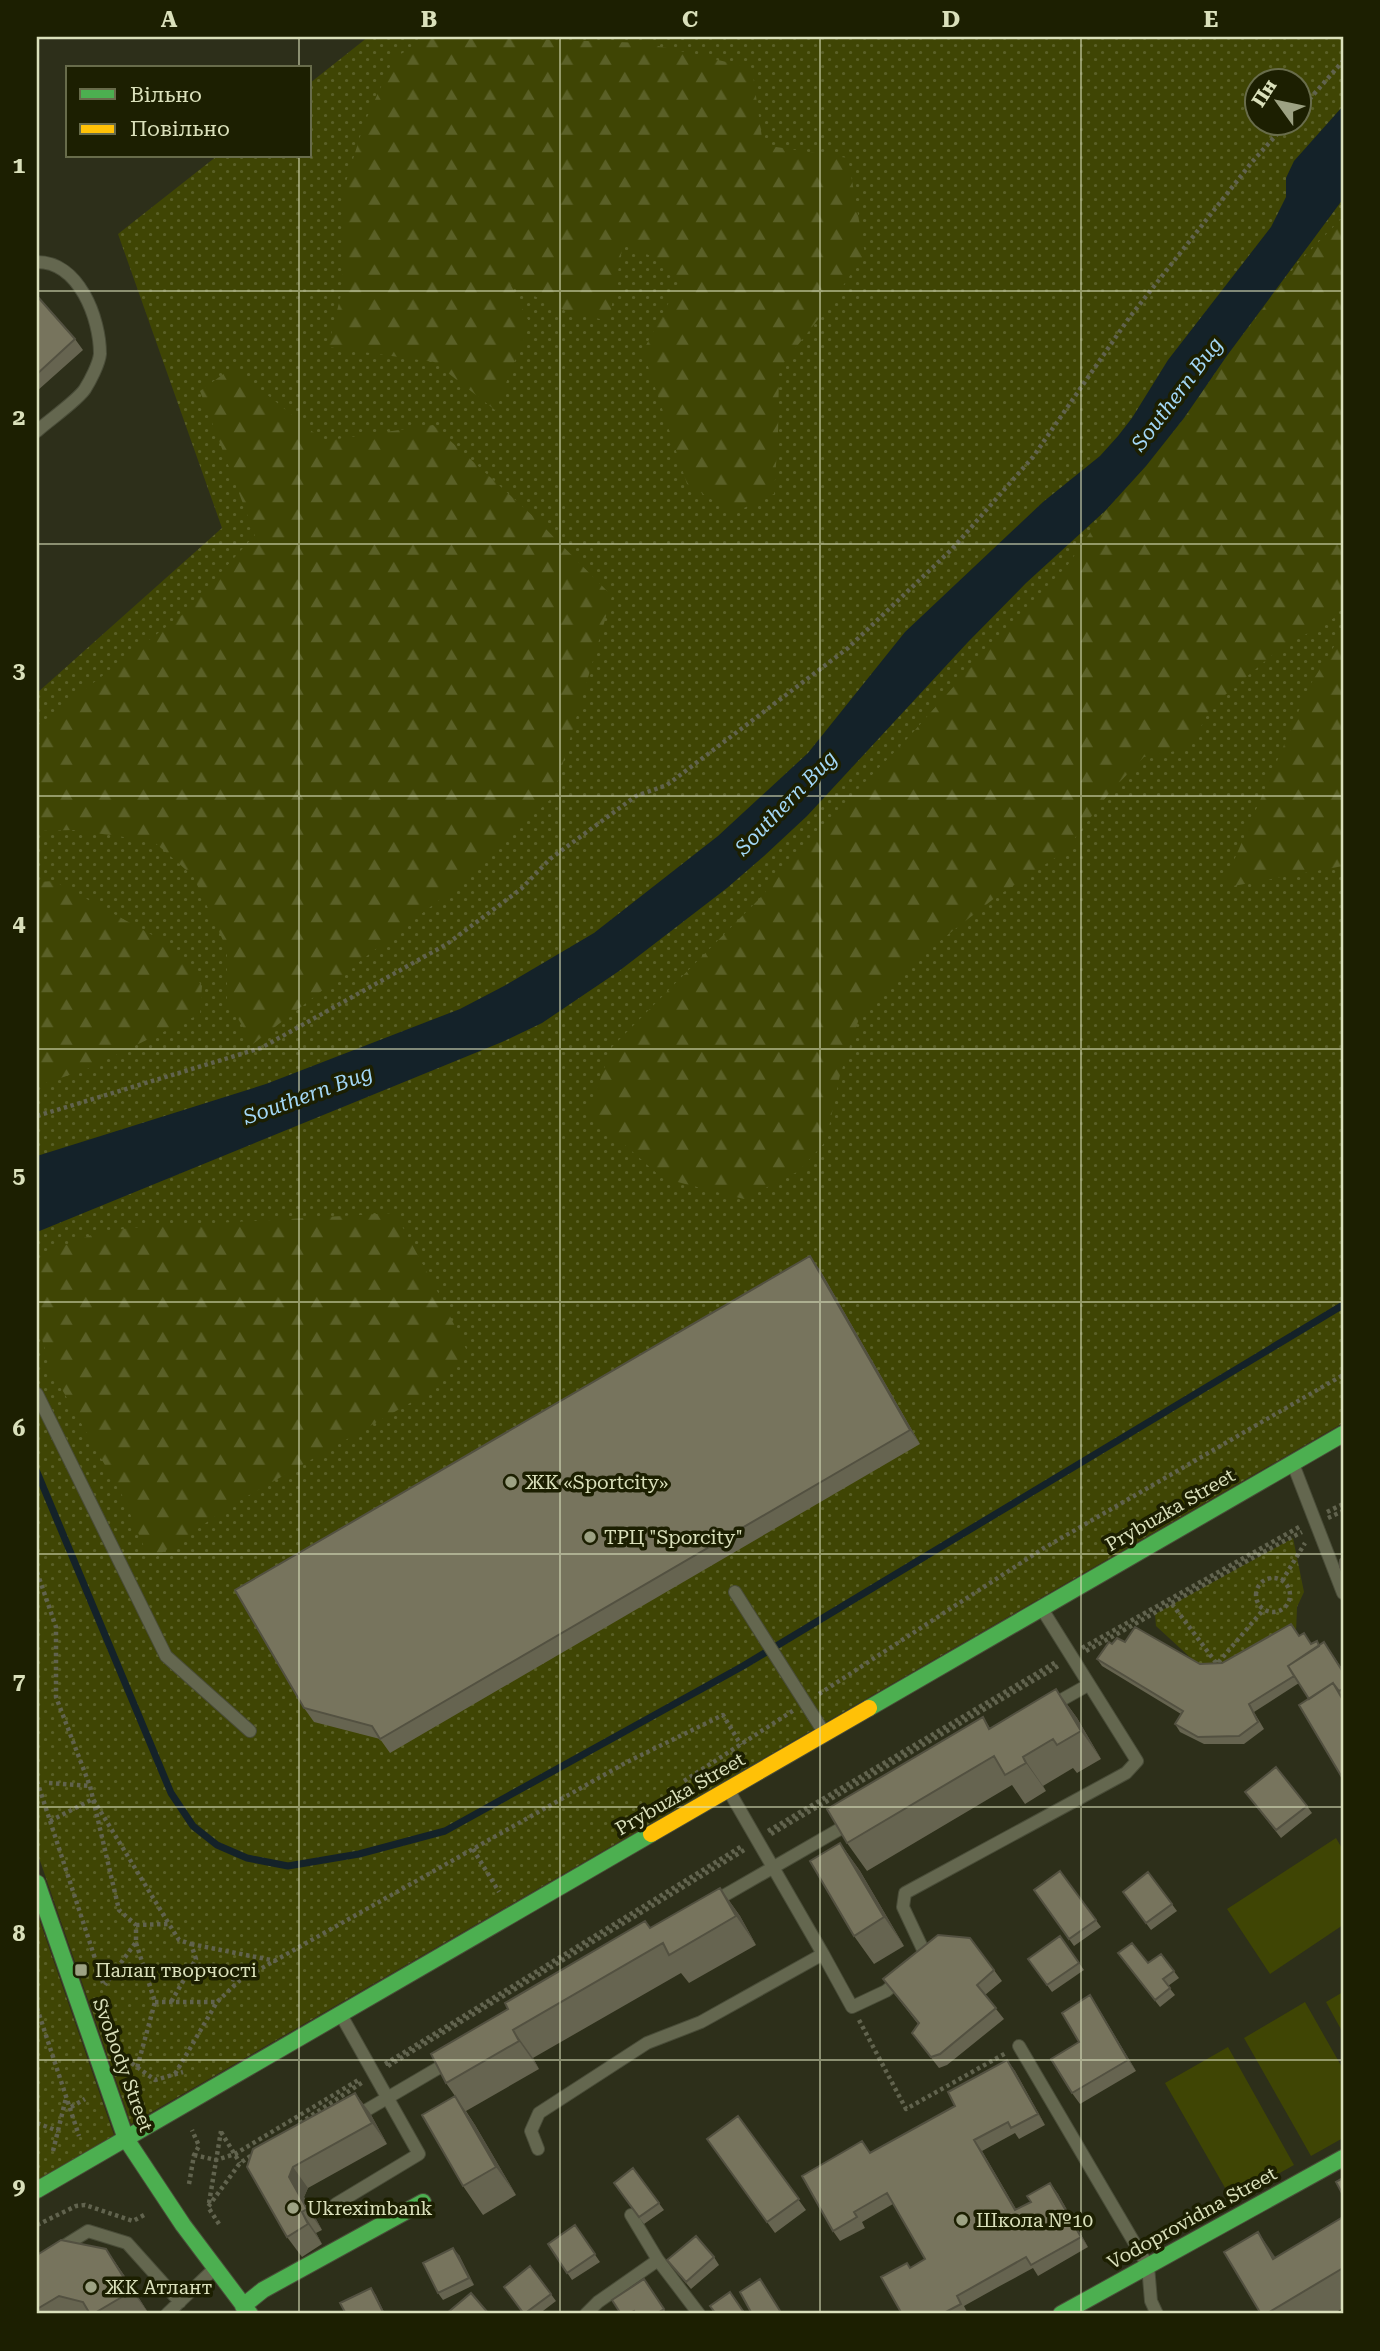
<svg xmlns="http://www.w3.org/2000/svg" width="1380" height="2351" viewBox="0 0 1380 2351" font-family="'Roboto Serif',serif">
	<defs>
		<pattern id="green-dots" width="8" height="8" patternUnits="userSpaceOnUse" patternTransform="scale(1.75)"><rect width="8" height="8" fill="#3f4504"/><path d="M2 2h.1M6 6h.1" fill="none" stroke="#5a6027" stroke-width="1.8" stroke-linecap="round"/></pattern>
		<pattern id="forest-firs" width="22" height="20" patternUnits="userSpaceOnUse" patternTransform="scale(1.75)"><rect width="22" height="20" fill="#3f4504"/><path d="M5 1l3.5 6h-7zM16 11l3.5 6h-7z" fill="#5a6027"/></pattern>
	</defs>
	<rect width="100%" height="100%" fill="#2d2f1a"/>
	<path fill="url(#green-dots)" fill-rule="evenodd" d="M368,37h975v1386l-1212,701 -94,-272v-1159l185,-165 -104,-294 99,-78h93v-73zM1258,80h42v42h-42z
		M1293,1538l11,54 -7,15 -1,25 -91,39 -49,-45 -1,-12z
		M37,1913l77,222 -77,45z"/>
	<path fill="url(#forest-firs)" d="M430,37h87l12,2 117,4 106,25 11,77 85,13 17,96 -34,49 -52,66 -1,66 -4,59 -41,19 -46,-29 -44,-133 36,-68 -21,-24 -35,-15 -14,77 -41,-9 -57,-27 19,39 -35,86 -61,-48 -106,-15 14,-56 3,-106 19,-61 30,-66z
		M1343,217v385l-9,16 -57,33 -66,56 -21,41 -46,9 -34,35 -46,60 -68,45 -97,76 -38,40 -21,62 -14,66 -27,30 -55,28 -82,-21 -74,-66 24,-65 148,-149 72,-82 75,-77 97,-109 63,-64 38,-55 41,-45 38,-48 42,-61 72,-94z
		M233,367l91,74 109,-16 101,92 78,79 -59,201 -106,97 -194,150 -26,-44v-51l-34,-73 -40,-35 -80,-11 -36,1v-105l146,-112 72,-79 -55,-144z
		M1343,632v234l-121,22 88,-203z
		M54,881l120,66 28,39 -2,28 -113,55 -50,17v-204z
		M395,1213l48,89 26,53 -45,40 -192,110 -82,56 -27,-64 -72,-127 -14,-48v-56l15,-16 42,-16 35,-6z"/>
	<path fill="#3f4504" d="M1336,1838l7,12v75l-73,49 -43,-65z
		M1343,1992v41l-17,-31z
		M1305,2002l38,67v69l-32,18 -67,-118z
		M1228,2047l66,118 -62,35 -67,-117z"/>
	<path fill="#142229" d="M1343,106v93l-117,158 -42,61 -38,48 -41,45 -79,72 -58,59 -161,174 -43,40 -37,32 -108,83 -77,52 -40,19 -465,190v-76l229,-72 194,-75 44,-23 90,-53 124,-97 90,-83 97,-121 138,-130 57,-46 18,-20 14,-18 36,-58 103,-133 15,-30v-19l8,-17z"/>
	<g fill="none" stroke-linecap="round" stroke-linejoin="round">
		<path stroke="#142229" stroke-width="7" d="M37,1472l134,321 22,33 24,19 30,13 41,8 71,-12 86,-23 298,-165 600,-361"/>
		<g stroke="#494c38" stroke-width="14">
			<path id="lane" d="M37,262c42,0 63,56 63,92 -1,10 -10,27 -15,35 -8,12 -36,31 -48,42
				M37,1394l129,262 84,75
				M1293,1464l50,129
				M735,1592l90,142
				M1049,1707l39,-22
				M713,1902l139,-80
				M823,1954l29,53 34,-16 16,-13
				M923,1959l3,-3 -23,-49 2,-14 221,-120 11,-12 -95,-152
				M1019,2046l129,220 3,35 6,13
				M353,2118l99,-58
				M538,2149l-7,-18 8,-18 108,-70 54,-21 122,-68 -94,-163
				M336,2204l83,-50 -78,-139
				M631,2215l27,45 41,54
				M37,2263l51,-32 39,12 53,59
				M167,2314l47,-45
				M586,2314l12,-12 60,-42"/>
		</g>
		<g stroke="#494c38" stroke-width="18">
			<path id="fast" d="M869,1708l474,-274
				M37,1883l89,256 57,86 67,89
				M37,2190l614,-356
				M243,2306l20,-16 160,-88
				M1061,2314l282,-156"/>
		</g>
		<g stroke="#494c38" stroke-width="18">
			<path id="slow" d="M651,1834l218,-126"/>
		</g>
		<path stroke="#61634e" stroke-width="4.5" stroke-dasharray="3.5 3.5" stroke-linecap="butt" d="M1300,110l43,-49
			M37,1116l224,-68 186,-104 74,-55 29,-30 86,-63 31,-11 181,-137 104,-99 81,-92 96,-139 123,-156 36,-40
			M1327,1512l16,-8
			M1328,1518l15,-7
			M37,1572l19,55v70l34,89 29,124 17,15v17l-31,43
			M1256 1595a17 17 0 1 1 34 0a17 17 0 1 1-34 0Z
			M1282,1581l23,-38
			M1172,1604l45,60 47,-55
			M1082,1648l219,-122
			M1086,1651c72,-39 143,-82 216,-119
			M819,1694l225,-146 299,-173
			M37,1781l66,202
			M684,1781l110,-71
			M49,1783l41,3
			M50,1821l43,-22 76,125
			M768,1831l288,-169
			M771,1834l289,-169
			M473,1849l26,43
			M136,1925l33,-1 10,16 12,4 5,15 -25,43
			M136,1943l19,59 -18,66
			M191,1944l85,17
			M192,1965l46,16
			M155,2002h62
			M37,2008l42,128
			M859,2020l47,89 100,-56
			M129,2057l1,5 25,18 28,-8
			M385,2064l357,-218
			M388,2066l358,-217
			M175,2074l42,-72 22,-21 388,-219 96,-47 18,30
			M71,2107l14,-8
			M37,2123l21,8
			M300,2123l63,-41
			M221,2132l19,31
			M53,2151l13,-53
			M194,2155l22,5 19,-6 125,-75
			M189,2184l5,-29 5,-9 -7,-16
			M209,2203l12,-72
			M219,2224l-11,-17 32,-44 15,-10
			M37,2225l39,-19 9,-1 48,16 13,-7"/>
		<use href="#lane" stroke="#64674f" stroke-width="12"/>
		<use href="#fast" stroke="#4caf50" stroke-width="16"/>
		<use href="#slow" stroke="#ffc107" stroke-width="16"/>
	</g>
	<path fill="#666450" d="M37,296l38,43 8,11 -46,41z
		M820,1270l100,174 -530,309 -10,-14 -66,-17 -10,-14z
		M1299,1636l12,8 6,-3 3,4 4,-3 19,28v109l-34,-80 -10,-16 -45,29 10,17 -20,15h-40l-24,-12 -5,-8 6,-10 -79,-48 -5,-7 15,-15 13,-2 75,22 22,-1z
		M1056,1689l21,29 24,41 -24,14 -4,-5 -30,18 3,5 -21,13 -13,-19 -145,86 -20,-28 136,-126 7,11z
		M1245,1792l62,14 5,7 -31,25z
		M840,1843l20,28 44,75 -30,18 -20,-28z
		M1060,1871l41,56 -27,19 -40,-56z
		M1148,1872l29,39 -26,19 -28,-38z
		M720,1888l20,28 16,29 -67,38 -8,-10 -148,85 6,11 -73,42 9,14 41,70 -33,20 -20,-29 -8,-90 -9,-13 62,-74z
		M1060,1936l24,34 -32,22 -24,-33z
		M1161,1954l18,24 -11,8 7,9 -15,12 -37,-47 25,3z
		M994,1970l8,11 -17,14 19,24 -57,46 -8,3 -27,-35 6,-9 -35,-45z
		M1090,1995l7,11 39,65 -56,33 -8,-11 7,-51z
		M1007,2060l8,11 30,54 -26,14 -4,-6 -33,18 34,58 15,-7 19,-19 8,11 30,53 -50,29 -5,-8 -35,19 -34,19 4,8h-66l5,-51 3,5 15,-9 -32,-55 -31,18 3,6 -25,13 -7,-10 37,-78 85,-47z
		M355,2093l15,20 17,31 -79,44 -4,9 18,33 -6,3 6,11 -20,13 -15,-20 -40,-70z
		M738,2116l68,94 -31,23 -68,-94z
		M633,2168l31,42 -20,14 -30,-41z
		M1343,2217v91l-10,6h-72l14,-56z
		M575,2225l25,37 -28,18 -24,-36z
		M106,2249l20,29 23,36h-112v-59z
		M459,2255l15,30 -31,15 -5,-7z
		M714,2257l5,8 -28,24 -24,-29z
		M530,2266l26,35 -17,13h-15z
		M644,2279l23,35h-46z"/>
	<path fill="#535141" d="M810,1256l10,14 100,174 -10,-14z
		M1056,1689l21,29 24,41 -20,-28z
		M1023,1757l20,29 3,5 -20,-28z
		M840,1843l20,28 44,75 -20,-29z
		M720,1888l20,28 16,29 -20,-29z
		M1090,1995l7,11 39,65 -8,-11z
		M513,2030l20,28 6,11 -20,-28z
		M1007,2060l8,11 30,54 -7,-11z
		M355,2093l15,20 17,31 -15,-21z
		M455,2096l20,29 41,70 -20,-28z
		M974,2140l8,11 41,70 -8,-11z
		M293,2167l15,21 -4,9 18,33 -15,-21 -18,-32z
		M1050,2183l8,11 30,53 -7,-10z
		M302,2212l14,21 6,11 -14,-20z
		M1258,2232l20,29 -5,-2z
		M453,2248l6,7 15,30 -5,-7z
		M106,2249l20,29 23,36 -17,-23z
		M371,2288l5,7 9,19h-1z"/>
	<path fill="#77745d" stroke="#535141" stroke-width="2" d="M37,296l38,43 -38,35z
		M810,1256l100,174 -530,309 -8,-13 -68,-18 -69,-118z
		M1343,1557v15l-3,-5v-7z
		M1291,1624l8,12 5,-3 7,11 6,-3 2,5 -31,20 6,10 -45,28 9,18 -19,14 -41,1 -23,-13 8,-13 -86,-52 12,-17 3,2 5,-6 8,4 10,-15 65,37 22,-1z
		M1324,1642l19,30v17l-4,2 -6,-8 -24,16 -21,-33z
		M1333,1683l10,17v79l-44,-74z
		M1056,1689l25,42 -24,14 -4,-6 -30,18 3,6 -21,12 -11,-19 -147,87 -20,-34 156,-92 6,12z
		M1276,1767l31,39 -31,24 -31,-38z
		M840,1843l44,74 -30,19 -44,-75z
		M1060,1871l36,49 -27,19 -35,-49z
		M1148,1872l24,32 -26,19 -23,-31z
		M720,1888l16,28 -67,39 -6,-12 -150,87 6,11 -73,42 -15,-29 77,-45 -3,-6 140,-82 5,7z
		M938,1935l32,3 24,32 -17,15 19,23 -56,46 -9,3 -19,-24 7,-10 -36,-44z
		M1060,1936l19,27 -32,22 -19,-26z
		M1132,1943l16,20 13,-9 13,17 -11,8 7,9 -15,12 -37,-47z
		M1090,1995l38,65 -56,33 -21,-34 28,-17 -17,-29z
		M1007,2060l31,54 -27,14 -3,-6 -34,18 41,70 16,-8 -4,-6 23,-13 31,54 -50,28 -5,-8 -69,39 4,8 -19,10h-40l-21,-37 26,-14 3,5 15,-9 -38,-66 -33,19 3,5 -24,14 -31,-55 60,-35 8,12 85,-47 -7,-14z
		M355,2093l17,30 -79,44 -4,10 18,32 -5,3 6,12 -21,13 -40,-70 6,-18z
		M455,2096l41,71 -33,19 -41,-71z
		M738,2116l61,83 -32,23 -60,-83z
		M633,2168l26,35 -20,14 -25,-34z
		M1343,2178v17l-7,-13z
		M1343,2217v51l-77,46h-5l-37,-62 34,-20 15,27z
		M575,2225l20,29 -28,19 -19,-29z
		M696,2236l18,21 -28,25 -19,-22z
		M61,2240l45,9 26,42 -39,23h-3l-7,-12 -24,-6 -22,13v-54z
		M453,2248l16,30 -31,15 -15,-30z
		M530,2266l21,28 -27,20 -20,-27z
		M644,2279l20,30 -8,5h-20l-2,-3 -6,3h-7l-9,-14z
		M760,2279l22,35h-30l-12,-22z
		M371,2288l13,26h-38l-6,-11z
		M730,2292l15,22h-29l-6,-8z
		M471,2293l18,21h-43z"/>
	<path fill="none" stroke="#dae0bb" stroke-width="2" stroke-opacity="0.55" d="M299,37v31M560,37v2277M820,37v2277M1081,37v2277M299,156v2158M37,291h1306M37,544h1306M37,796h1306M37,1049h1306M37,1302h1306M37,1554h1306M37,1807h1306M37,2060h1306"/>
	<g fill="#9da283" stroke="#1c1f01" stroke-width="2.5">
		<circle cx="511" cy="1482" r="7"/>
		<circle cx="590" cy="1537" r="7"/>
		<rect x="74" y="1963" width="14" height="14" rx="3.5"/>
		<circle cx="293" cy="2208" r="7"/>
		<circle cx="962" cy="2220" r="7"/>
		<circle cx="91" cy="2287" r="7"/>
	</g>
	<g text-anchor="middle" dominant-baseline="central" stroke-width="7" stroke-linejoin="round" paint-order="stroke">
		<g font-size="19" fill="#dae0bb" stroke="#1c1f01" text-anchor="start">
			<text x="525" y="1482">ЖК «Sportcity»</text>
			<text x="604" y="1537">ТРЦ "Sporcity"</text>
			<text x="95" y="1970">Палац творчості</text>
			<text x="307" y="2208">Ukreximbank</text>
			<text x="976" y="2220">Школа №10</text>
			<text x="105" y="2287">ЖК Атлант</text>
		</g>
		<g font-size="19" fill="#dae0bb" stroke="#1c1f01">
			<text transform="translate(1170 1510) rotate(-30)">Prybuzka Street</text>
			<text transform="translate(680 1794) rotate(-30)">Prybuzka Street</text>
			<text transform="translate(123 2065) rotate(70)">Svobody Street</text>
			<text transform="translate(1192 2218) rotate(-29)">Vodoprovidna Street</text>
		</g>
		<g font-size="21" font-style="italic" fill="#a3d7f6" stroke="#1c1f01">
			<text transform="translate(1177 394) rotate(-53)">Southern Bug</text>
			<text transform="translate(786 803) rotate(-46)">Southern Bug</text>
			<text transform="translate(308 1095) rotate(-20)">Southern Bug</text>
		</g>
	</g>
	<rect width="1380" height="2351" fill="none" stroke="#1c1f01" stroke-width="77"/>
	<rect x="66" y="66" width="245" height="91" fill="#1c1f01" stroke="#686c4b" stroke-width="2"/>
	<rect x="80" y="89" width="35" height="10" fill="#4caf50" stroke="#686c4b" stroke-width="2"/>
	<text x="130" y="102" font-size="21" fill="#dae0bb">Вільно</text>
	<rect x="80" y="124" width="35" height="10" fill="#ffc107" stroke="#686c4b" stroke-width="2"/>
	<text x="130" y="136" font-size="21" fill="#dae0bb">Повільно</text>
	<g transform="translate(1278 102) rotate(303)"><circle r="33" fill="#1c1f01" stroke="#686c4b" stroke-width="2"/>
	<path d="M0-5L12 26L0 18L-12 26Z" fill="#9da283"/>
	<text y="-10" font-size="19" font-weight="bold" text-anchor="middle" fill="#dae0bb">Пн</text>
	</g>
	<rect x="38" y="38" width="1304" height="2274" fill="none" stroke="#dae0bb" stroke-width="2.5"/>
	<g font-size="23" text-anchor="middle" font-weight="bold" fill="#dae0bb">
		<text x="169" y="27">A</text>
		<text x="429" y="27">B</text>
		<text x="690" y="27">C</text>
		<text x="951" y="27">D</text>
		<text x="1211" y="27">E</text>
		<text x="19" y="173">1</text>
		<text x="19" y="425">2</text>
		<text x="19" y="678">3</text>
		<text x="19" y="931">4</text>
		<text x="19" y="1183">5</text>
		<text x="19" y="1436">6</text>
		<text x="19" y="1689">7</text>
		<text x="19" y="1941">8</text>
		<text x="19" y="2194">9</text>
	</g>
</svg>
